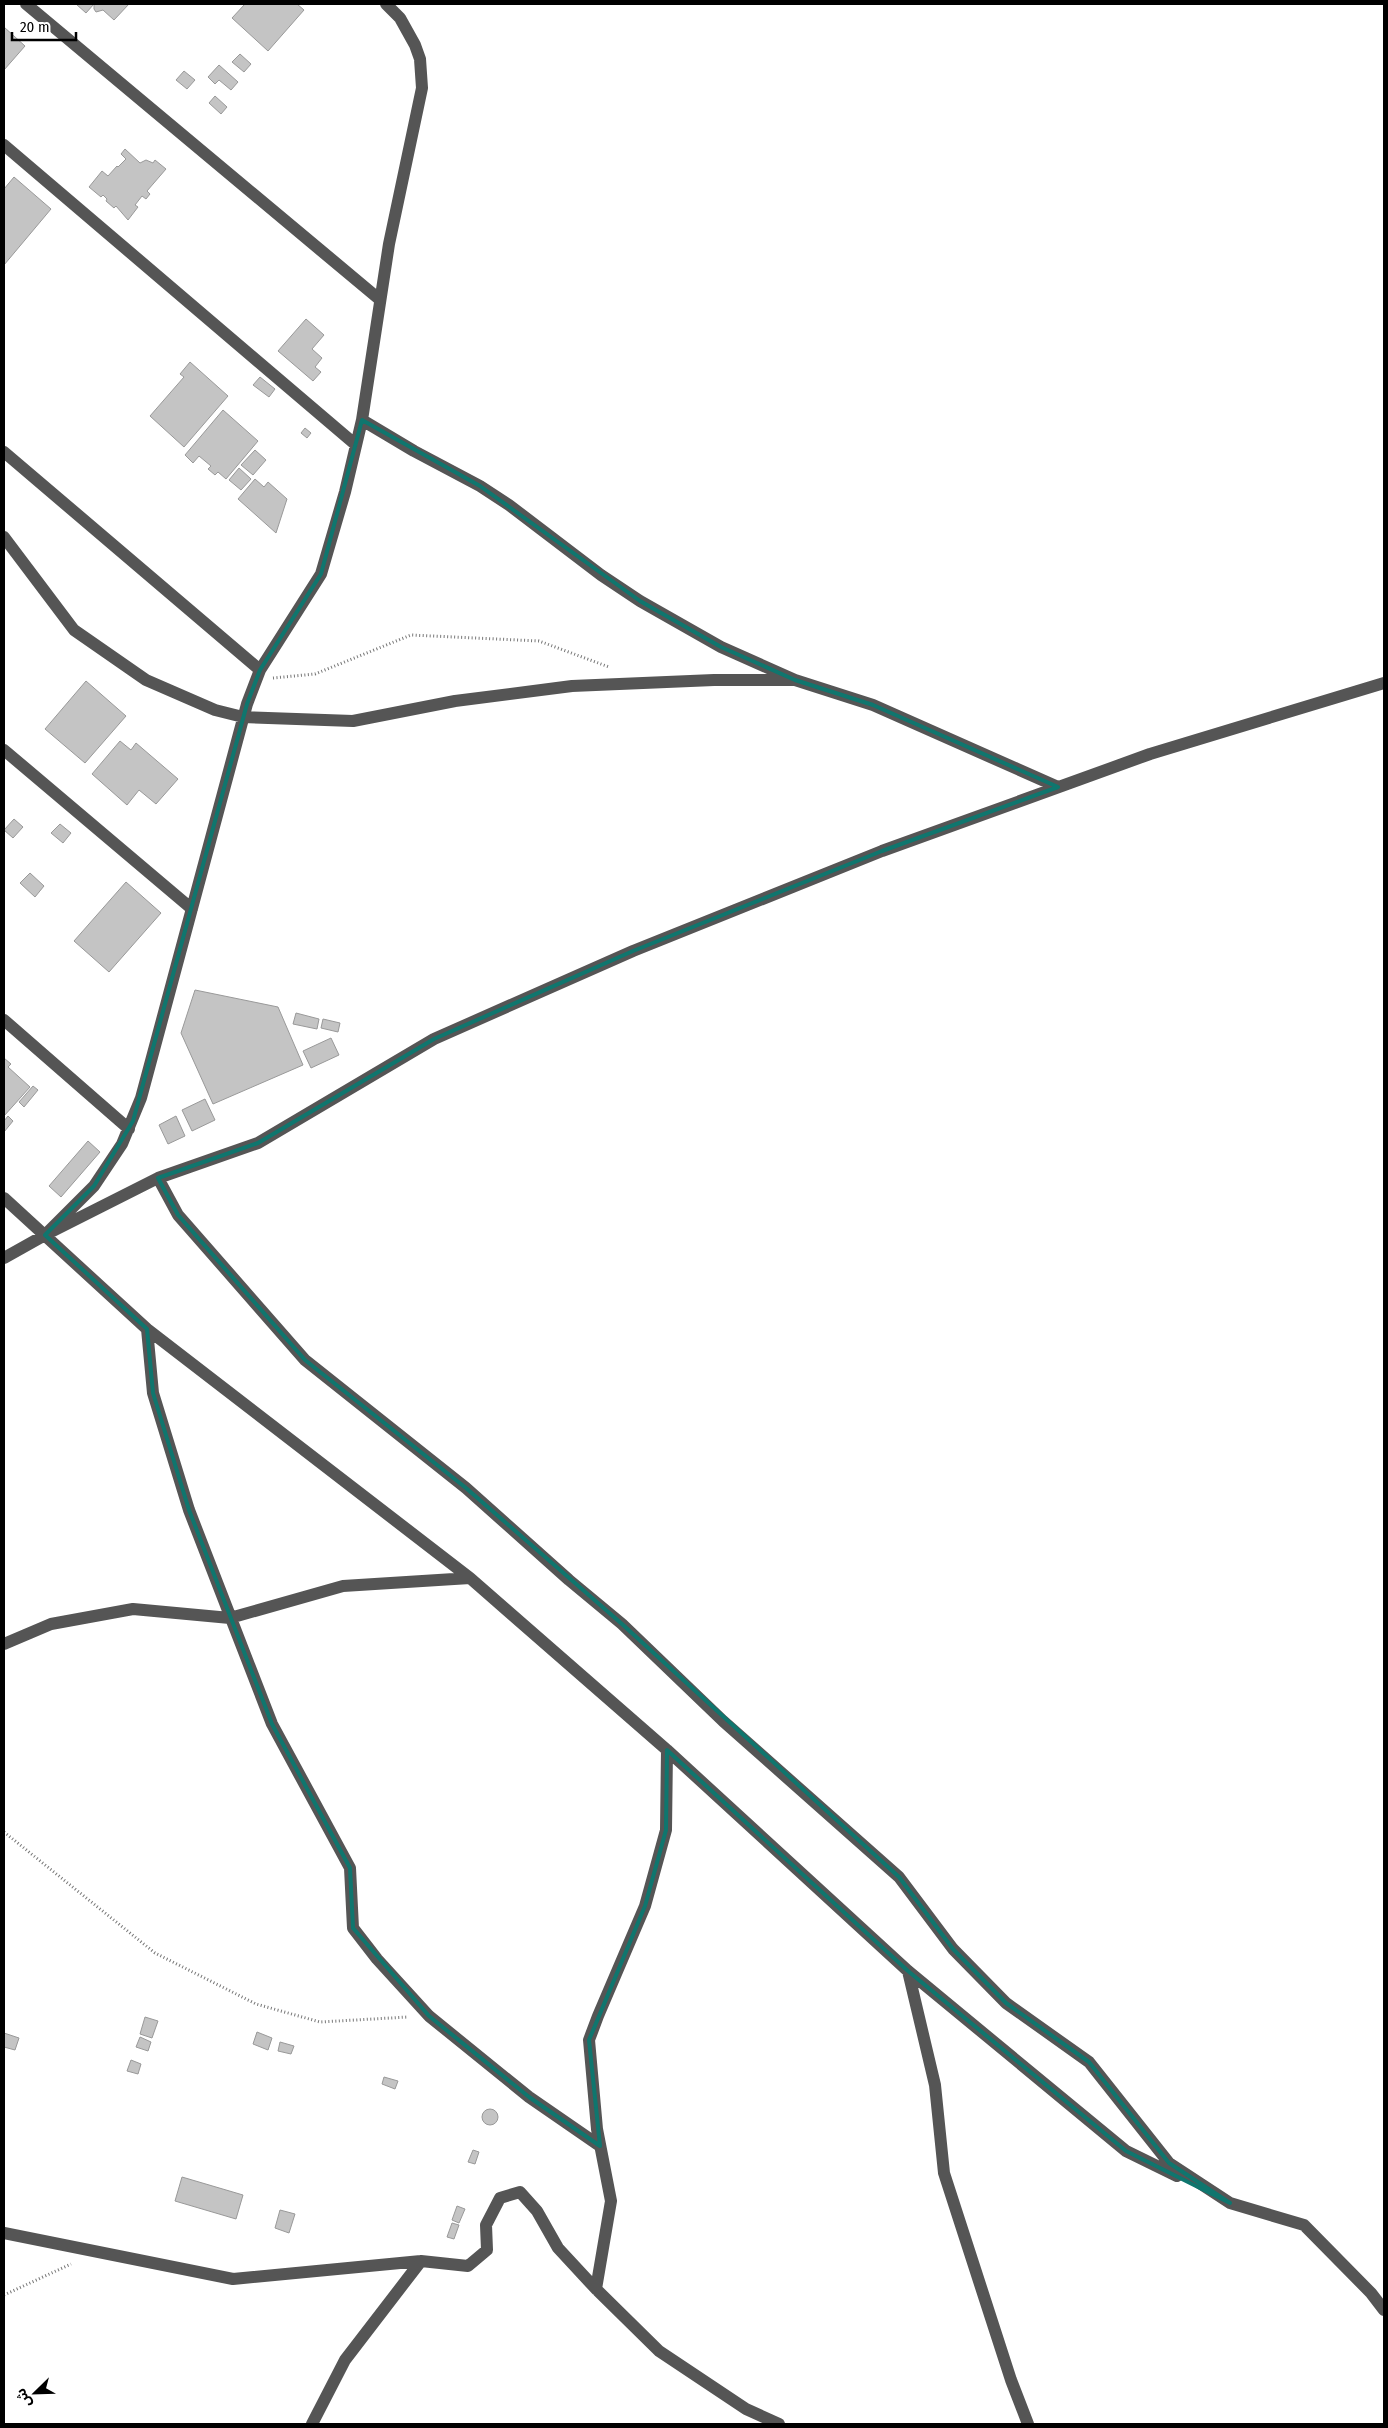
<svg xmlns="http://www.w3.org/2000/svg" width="1388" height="2428" viewBox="0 0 1388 2428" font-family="'Fira Sans Condensed','Noto Sans Arabic',sans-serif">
	<rect width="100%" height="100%" fill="#fff"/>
	<path fill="#c4c4c4" stroke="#999" d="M76,4h18l-8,9z
		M94,4h35l-15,16 -11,-10 -7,2 -2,-3z
		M245,4h52l7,6 -36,41 -36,-33z
		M4,27l21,19 -21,24z
		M240,54l11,10 -7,8 -12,-10z
		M219,65l19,17 -7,8 -12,-10 -4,4 -7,-7z
		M184,71l11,9 -8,9 -11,-9z
		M215,96l12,11 -6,7 -12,-11z
		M125,149l15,14 6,-3 7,3 2,-3 11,9 -19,22 3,3 -4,5 -4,-3 -7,9 3,2 -10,13 -12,-14 -2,2 -8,-7 1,-2 -4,-4 -2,2 -12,-10 13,-16 6,5 9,-10 1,1 8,-8 -5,-5z
		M14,177l37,32 -47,56v-76z
		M306,319l18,16 -12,14 10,9 -7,9 6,5 -8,9 -35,-30z
		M190,362l38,34 -44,51 -34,-31 34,-39 -4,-3z
		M260,377l15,12 -6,8 -16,-12z
		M223,410l35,31 -32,38 -8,-7 -3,3 -7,-6 3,-3 -12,-10 -6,7 -8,-8z
		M305,428l6,5 -4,5 -6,-5z
		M255,450l11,10 -13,15 -12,-10z
		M239,468l12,11 -10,11 -12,-10z
		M255,479l9,8 4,-5 19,17 -11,34 -38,-34z
		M86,681l40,35 -41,47 -40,-34z
		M120,741l11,9 5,-7 42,36 -22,25 -17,-14 -12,15 -35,-31z
		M14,819l9,8 -10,11 -9,-8z
		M60,824l11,9 -8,10 -12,-10z
		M30,873l14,13 -9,11 -15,-14z
		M126,882l35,31 -52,59 -35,-31z
		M195,990l83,17 25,58 -90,39 -32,-71z
		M296,1013l23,6 -2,10 -24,-5z
		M323,1019l17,4 -2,9 -17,-4z
		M331,1038l8,17 -28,13 -8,-17z
		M4,1058l7,6 -3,3 22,20 -26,29z
		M33,1086l5,4 -14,17 -5,-5z
		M205,1099l10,21 -23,11 -10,-21z
		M8,1116l5,5 -9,11v-11z
		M176,1116l9,20 -17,8 -9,-19z
		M88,1141l12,11 -39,45 -12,-11z
		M145,2017l13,4 -6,17 -12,-4z
		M257,2032l15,6 -4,12 -15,-6z
		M4,2033l15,5 -4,12 -11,-3z
		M140,2037l11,5 -3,9 -12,-4z
		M280,2042l14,4 -3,8 -13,-3z
		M131,2060l10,4 -3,10 -11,-3z
		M384,2077l14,4 -3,8 -13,-5z
		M482 2117a8 8 0 1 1 16 0a8 8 0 1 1-16 0Z
		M473,2150l6,2 -4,12 -7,-2z
		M182,2177l61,18 -7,24 -61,-18z
		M457,2206l8,3 -6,14 -7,-3z
		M280,2210l15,4 -6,19 -14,-5z
		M452,2223l7,2 -5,14 -7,-2z"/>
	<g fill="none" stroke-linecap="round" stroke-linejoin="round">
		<path stroke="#777" stroke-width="3" stroke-dasharray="1 2.5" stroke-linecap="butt" d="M273,678l42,-4 96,-39 128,6 70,26
			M4,1832l151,121 101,51 64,18 88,-5
			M4,2295l67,-31"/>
		<path stroke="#555" stroke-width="12" d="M26,4l353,295
			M4,145l352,300
			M362,420l52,31 66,35 29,19 92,70 39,26 81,46 74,33 78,25 185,82
			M4,452l256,218
			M4,537l70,93 72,50 69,30 28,7 110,4 102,-20 117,-15 142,-6h81
			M4,750l188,159
			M4,1020l125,109
			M158,1178l20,37 127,145 161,128 103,92 53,44 101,97 176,156 54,72 53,54 83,59 80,101 61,40 74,22 67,68 13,17
			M4,1198l143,131 323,249 197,172 241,221 218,180 51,25
			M45,1235l113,-57 100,-35 176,-104 199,-88 249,-100 268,-97 234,-71
			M4,1258l41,-23 49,-49 28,-42 19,-46 106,-394 13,-34 61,-96 24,-82 17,-72 27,-176 33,-156 -2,-29 -5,-14 -15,-27 -14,-14
			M147,1329l6,64 36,117 83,214 78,144 3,60 24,31 52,57 100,81 71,49
			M4,1644l47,-20 82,-15 97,9 113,-32 127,-8
			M908,1971l27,114 9,88 67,207 17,44
			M4,2233l229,46 188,-18 47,5 19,-16 -1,-25 14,-27 20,-6 17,19 21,37 38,41 63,62 87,58 33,15
			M596,2289l15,-88 -14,-72 -8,-89 9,-24 47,-110 21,-76 1,-80
			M312,2424l33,-64 76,-99"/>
	</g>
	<path fill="none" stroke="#0f766e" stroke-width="4" stroke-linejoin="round" d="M362,420l118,66 160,115 81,46 74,33 78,25 185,82 -176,64 -249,100 -199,88 -176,104 -100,35 20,37 127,145 161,128 156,136 277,253 54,72 53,54 83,59 80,101 61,40 -104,-52 -218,-180 -241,-221 -1,80 -21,76 -56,134 11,106 -71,-49 -100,-81 -76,-88 -3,-60 -78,-144 -83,-214 -36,-117 -6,-64 -102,-94 49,-49 39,-65 114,-417 13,-34 61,-96z"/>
	<rect width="1388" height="2428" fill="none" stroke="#000000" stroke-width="10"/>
	<g transform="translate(35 2393) rotate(247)" stroke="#ffffff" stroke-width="4" paint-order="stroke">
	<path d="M0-4L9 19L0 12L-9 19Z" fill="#000000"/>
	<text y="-8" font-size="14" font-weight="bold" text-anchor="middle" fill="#000000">ش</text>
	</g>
	<path d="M12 32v8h64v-8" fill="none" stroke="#000000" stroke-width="2.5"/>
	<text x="20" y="32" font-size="15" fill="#000000" stroke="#ffffff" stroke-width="4" paint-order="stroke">20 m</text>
</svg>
